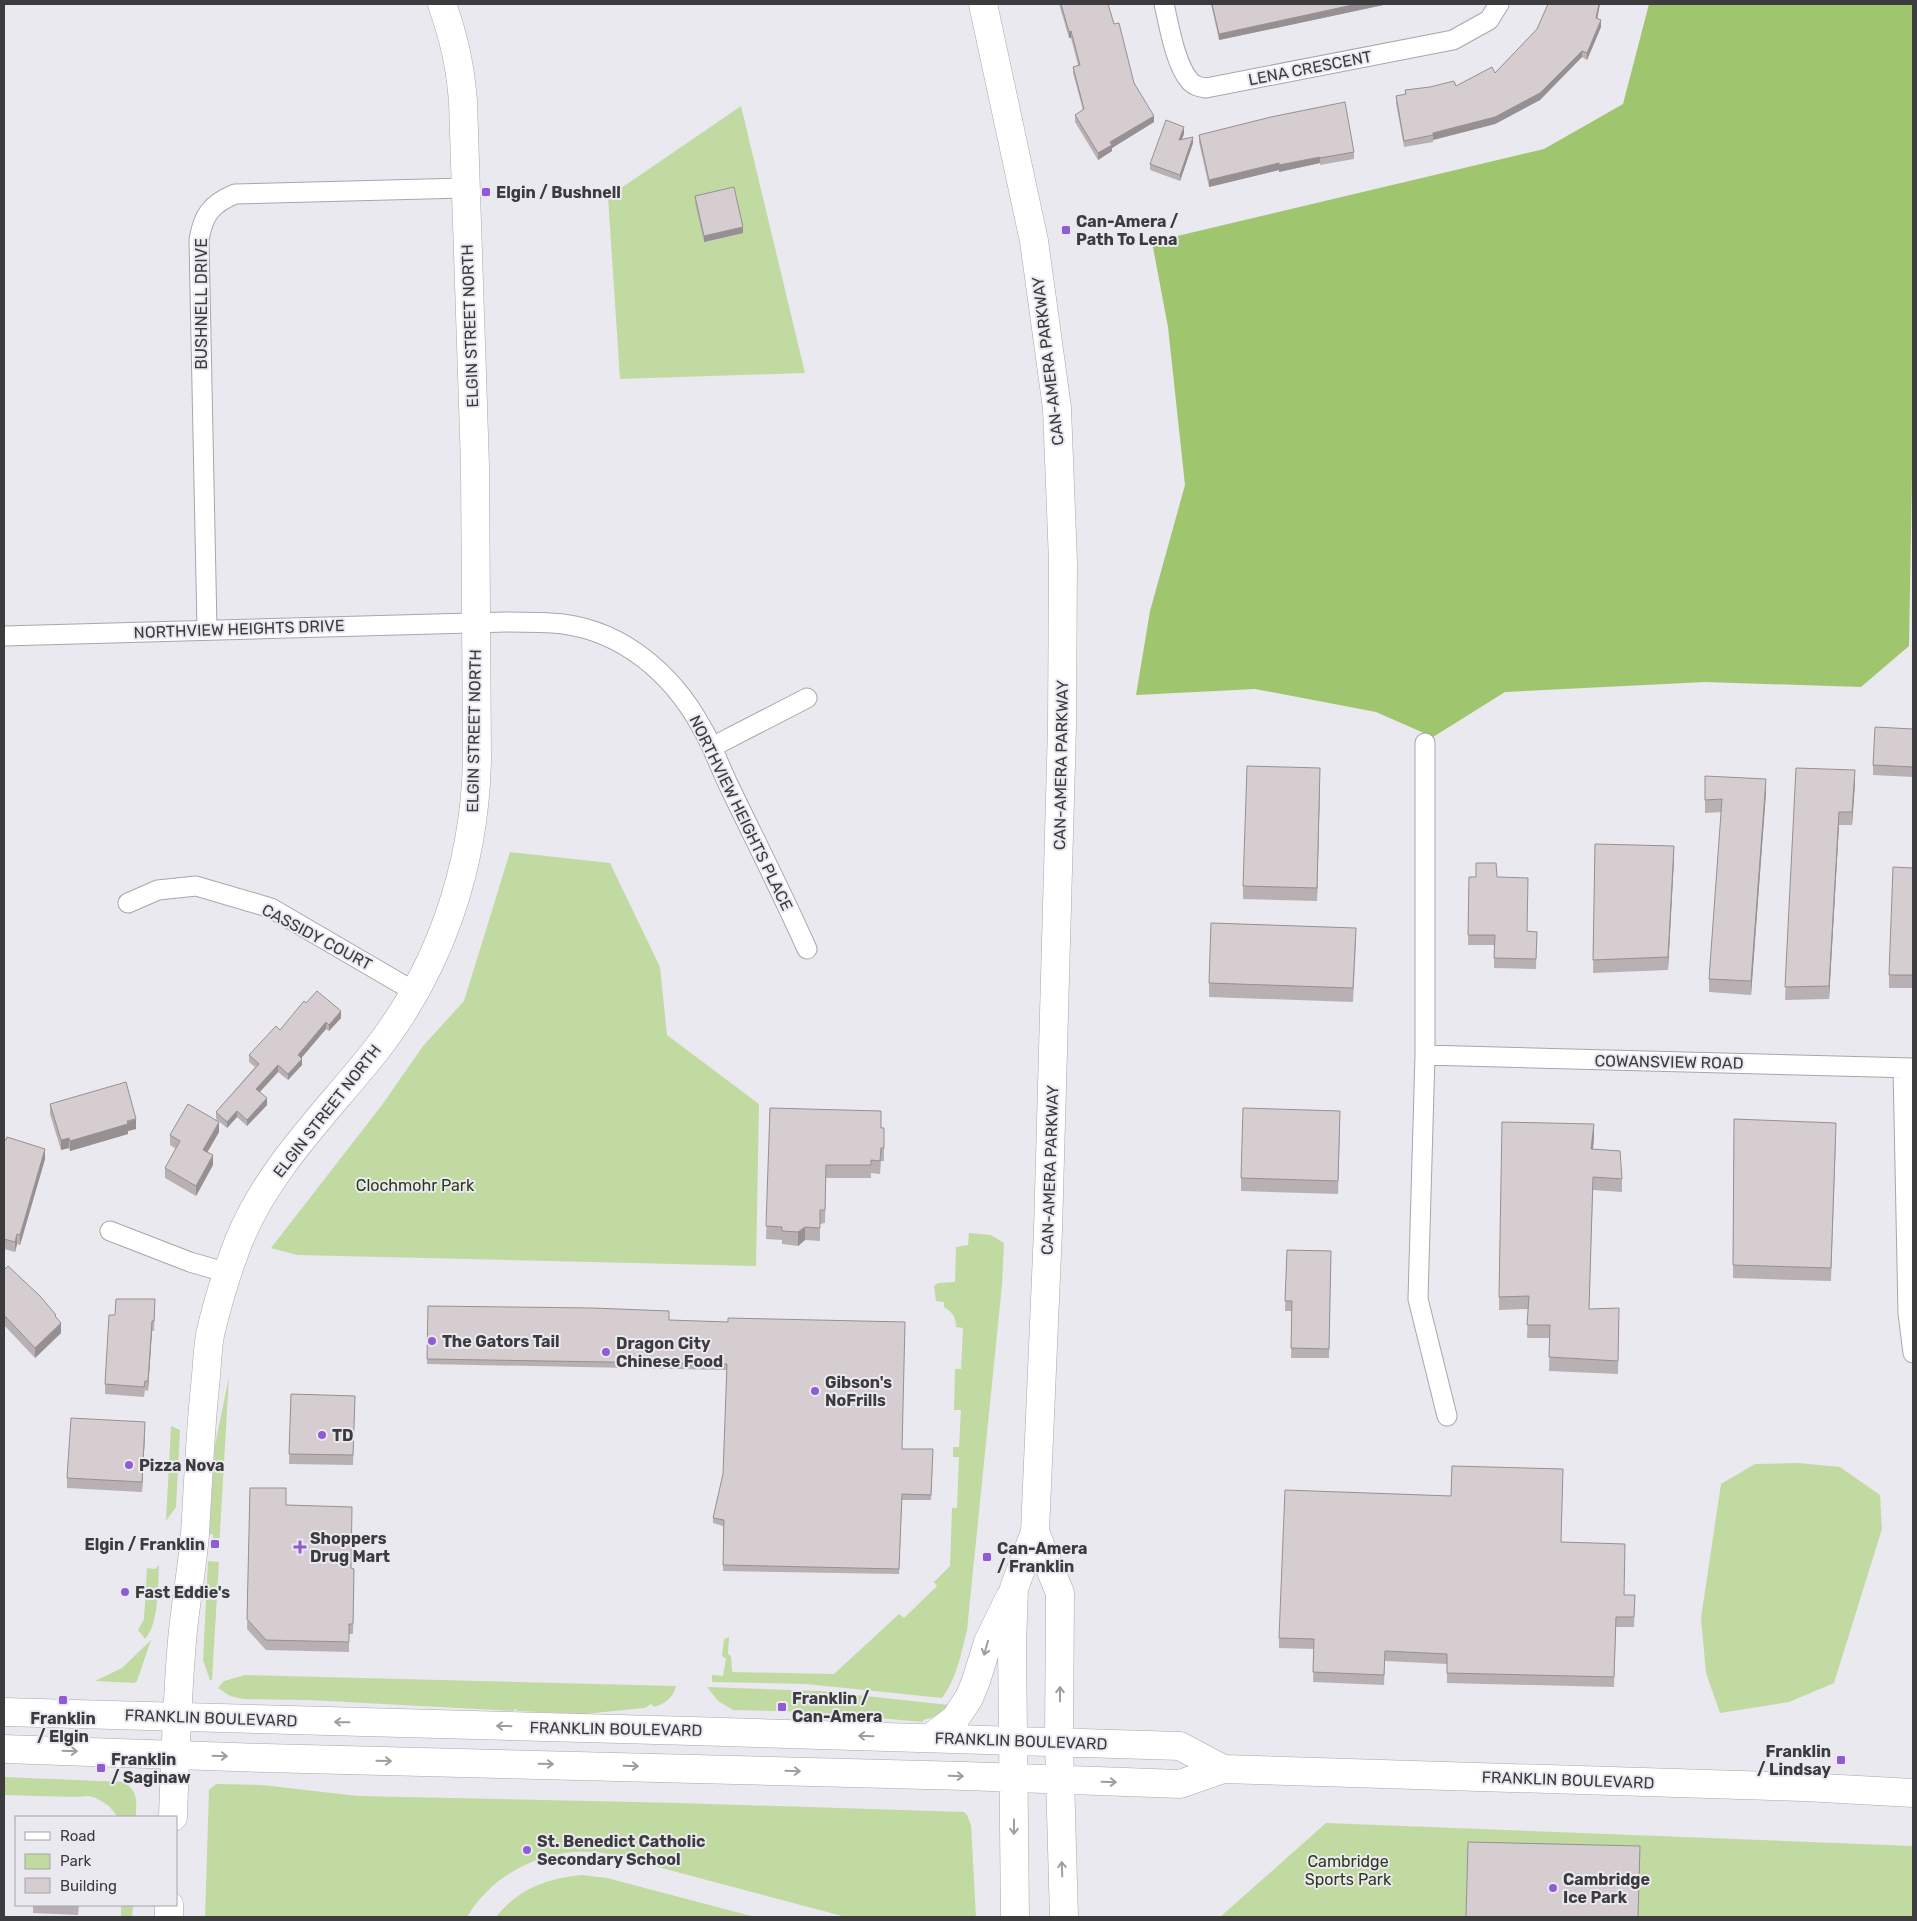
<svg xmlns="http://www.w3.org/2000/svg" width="1917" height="1921" viewBox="0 0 1917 1921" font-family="Rubik,sans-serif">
	<rect width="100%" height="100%" fill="#eae9f0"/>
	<path fill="#c1daa2" d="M741,106l64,267 -185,6 -12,-182z
		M510,852l100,11 50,104 7,68 92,69 -3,162 -459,-11 -26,-7 111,-143 41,-59 41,-45z
		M969,1233l22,2 13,8 -2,42 -35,345c-6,24 -10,48 -25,68l-136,-14 -94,-2v-7l11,1 3,-17 -4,-3 2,-17 5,-2 -1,17 3,2 1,16 102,2 65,-60 5,4 33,-32 -3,-4 16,-16 2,-58h5l2,-51h-6v-10h6l2,-37h-7l1,-41h6l2,-41 -7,-1c0,-9 -3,-15 -12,-20v-5l-8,-1 -2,-15 4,-3 17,-1 1,-35 12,-2z
		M229,1377l-10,171h-6v-14h-4l6,-89z
		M171,1426l9,4 -4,77 -10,14z
		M1798,1463l42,4 40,28 2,34 -48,154 -45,19 -69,11 -14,-40 -5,-55 20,-134 34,-20z
		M208,1561l11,1 -7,118h-2l-7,-20z
		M159,1565c-1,21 0,59 -14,74l-7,-9 6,-11 3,-51 8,1z
		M151,1640l-14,41 -3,2 -39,-2 27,-13z
		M245,1675l431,11c-3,12 -10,17 -22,21l-3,-3 -6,4 -61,6 -67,-3 -1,-2 -3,2 -205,-11 -65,-1 -13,-3 -12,-8 6,-7z
		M707,1687l113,4 129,14 -7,10 -19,5v2l-112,-10 -78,-2 -15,-9z
		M4,1777l120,5c15,11 12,18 12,35h-18l-9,-11 -13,-8 -7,-2 -14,1 -71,-2z
		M216,1784l46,1 96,11 322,7 284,9 3,3 4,10 5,92h-130l-237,-63c-56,-10 -112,14 -142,63h-262l4,-127z
		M1326,1823l587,23v71h-693z
		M582,1875l25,3 148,39h-259c22,-28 52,-39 86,-42z
		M121,1905h12l-1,12h-11z"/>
	<path fill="#a0c56f" d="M1649,4h264v414l-4,228 -48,41 -156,-5 -200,10 -72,45 -57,-25 -121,-23 -119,6 14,-84 35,-126 -17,-158 -16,-85 392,-93 79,-45z"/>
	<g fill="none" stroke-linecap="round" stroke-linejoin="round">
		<g stroke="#a7a6ad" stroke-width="21">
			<path id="street" d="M1164,4c5,21 11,59 25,76 5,6 10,7 17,8l247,-48 36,-20 10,-16
				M207,629l-8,-389c4,-25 12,-36 36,-46l229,-6
				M4,636l502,-14c19,0 38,0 57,2 61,8 109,50 138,102 12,20 19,42 29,62 26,54 53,107 77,161
				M1425,743v312l-7,244 29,117
				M712,747l95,-49
				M128,903l30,-13 38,-4 75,22 144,84
				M1425,1055l488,13
				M1903,1068l5,245 5,40
				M110,1231l80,31 38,11"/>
		</g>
		<g stroke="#a7a6ad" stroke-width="29">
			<path id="secondary" d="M983,4l51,237 23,167 6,154 -1,164 -14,504 -13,302 -21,56 -2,57 3,272
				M1035,1532l25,61 -1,150 5,174
				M4,1712l688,19 488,15 43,23
				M930,1738l25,-19 14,-21 7,-17 12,-39 22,-45
				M4,1749l261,9 700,18 215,8 43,-15 581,18 109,6
				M173,1817c2,-58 4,-117 9,-176 3,-36 10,-71 13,-107 3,-49 5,-99 10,-148 2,-16 2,-34 5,-51 7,-31 17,-63 28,-92 29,-73 87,-129 135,-189 67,-84 102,-188 104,-295l-2,-293 -12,-365c-3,-36 -9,-63 -21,-97
				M169,1917v-12"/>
		</g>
		<use href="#street" stroke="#fff" stroke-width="19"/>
		<use href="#secondary" stroke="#fff" stroke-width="28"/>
	</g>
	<path fill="#b8b0b3" d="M1059,4h49l6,20 20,59 20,39 -42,26v3l-14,9 -23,-38v-7l8,-5 -10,-37v-6l5,-2 -7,-27h-2z
		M1211,4h177l-169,36z
		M1548,4h52l-3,15 4,8 -14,33 -5,-3 -42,43 -45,24 -62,16v2l-29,5 -8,-44v-7l9,-1v-5l51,-4 39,-13 42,-44z
		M1184,134l-2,5 11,4 -13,38 -30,-11v-6z
		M1199,135l155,17v7l-34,6v-2l-41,9v-2l-70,17 -10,-45z
		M695,196l48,37 -39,9 -9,-39z
		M1913,729v48l-40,-2v-10z
		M1796,768l59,15 -3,42h-13l-10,174 -44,1z
		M1705,776l61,16 -15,203 -42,-3v-13l13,-167 -17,1z
		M1320,782l-3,119 -74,-2v-13z
		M1595,844l79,15 -6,111 -75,3z
		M1913,868v120h-24v-13z
		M1469,877h28l30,54 10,1 -1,37 -42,-1v-23h-26z
		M1356,941l-3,61 -144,-5v-14z
		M306,1003l35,15 -12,13 -3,-2 -25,29 1,7 -14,15 -10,-8 -18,20 7,13 -20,21 -10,-9 -10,11 -11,-9v-7l39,-45 -6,-5v-7l31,-25z
		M50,1104l86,25 -8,2v3l-58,17 -1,-3 -8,2 -11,-36z
		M770,1108l114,20v33h-3l-1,13 -9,-1v5h-45l-1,45 -5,1v17l-15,-1 -7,6 -16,-2v-4l-16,-1z
		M1734,1119l102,18 -5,144 -98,-3z
		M1340,1124l-2,70 -97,-3v-13z
		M219,1132l-12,20 6,13 -17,31 -31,-18v-10l11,-19 -6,-4v-10z
		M1594,1138l-1,12 29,29v13l-29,-2 -4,119 30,12 -1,53 -69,-3 1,-33h-23l1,-29 -29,1v-13z
		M4,1139l41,20 -25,86 -3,-1 -2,8 -11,-3z
		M1287,1250l44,1 -2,107h-38l1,-47h-7z
		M4,1270l52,48 5,15 -26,25 -31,-33z
		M428,1306l241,14 234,129 30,6 -2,45h-29l-3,74 -176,-3v-45l-10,-3v-5l10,-44 4,-104 -300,-6z
		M155,1309l-1,22h-2l-4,60 -3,-1 -1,7 -39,-3v-10l10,-69z
		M291,1394l64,2 -2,69 -64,-1z
		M145,1432l-3,60 -75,-4v-10z
		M250,1488l36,17 65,63 3,1 -1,65h-4v18l-83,-2 -19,-21z
		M1562,1542l62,53h11l-1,32h-18l-2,60 -167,-4v-19l-62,-3 -1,24 -71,-3 1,-33 -35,-1v-10z
		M33,1905h46l-1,10 -45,-2z"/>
	<path fill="#969092" d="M1357,4h31l-169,36v-6z
		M1599,4h1l-4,21v-7z
		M1601,20v7l-14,33v-7z
		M1071,31v7h-2v-6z
		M1582,51v6l-42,43 -45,24 -62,16v-7z
		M1154,116v6l-42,26v3l-14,9v-7l12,-11z
		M1184,127v7l-5,13v-7z
		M1193,137v6l-13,38v-6z
		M1320,157v6l-41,9v-7z
		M1279,163v7l-70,17v-7z
		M743,227v6l-39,9v-6z
		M1320,768v14l-3,119v-13z
		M1855,770v13l-3,42v-13z
		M1766,779v13l-15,203v-14z
		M1839,812v13l-10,174v-13z
		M1674,846v13l-6,111v-13z
		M341,1011v7l-12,13v-6z
		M326,1022v7l-28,33v-7z
		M302,1059v6l-14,15v-6z
		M278,1065v7l-22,24v-7z
		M267,1098v7l-20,21v-6z
		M237,1111v6l-10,11v-6z
		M136,1119v10l-8,2v3l-58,17v-10z
		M219,1122v10l-16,28v-10z
		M1594,1124v14l-3,25v-14z
		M69,1138v10l-8,2v-10z
		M45,1149v10l-25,86v-10z
		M213,1155v10l-17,31v-10z
		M805,1227v13l-7,6v-14z
		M17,1234v10l-2,8v-10z
		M152,1321v10l-4,60v-10z
		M61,1323v10l-26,25v-10z
		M145,1422v10l-3,60v-10z"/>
	<path fill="#d6cdd0" stroke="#969092" d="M1061,4h47l6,20 5,-1 15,60 20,33 -44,26 2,3 -14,8 -23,-38 9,-6 -11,-42 7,-2 -9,-34 -2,1z
		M1212,4h145l-138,30z
		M1548,4h51l-3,14 5,2 -14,33 -5,-2 -42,42 -45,24 -62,16v2l-29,6 -8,-45 10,-2 -1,-4 25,-3 24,-6 2,5 36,-19 3,6 42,-44z
		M1345,102l9,50 -34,6v-1l-41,8v-2l-70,17 -10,-45 72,-18z
		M1166,120l18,7 -5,13 14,-3 -13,38 -30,-11z
		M734,187l9,40 -39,9 -9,-40z
		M1875,727l38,2v38l-40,-2z
		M1247,766l73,2 -3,120 -74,-2z
		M1796,768l59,2 -3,42h-13l-10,174 -44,1z
		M1705,776l61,3 -15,202 -42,-2 13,-180 -17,1z
		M1595,844l79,2 -6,111 -75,3z
		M1476,863h20l1,14 31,1 -1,53 10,1 -1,27 -42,-1 1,-23h-27l1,-58h7z
		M1893,867l20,1v107h-24z
		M1211,923l145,5 -3,60 -144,-5z
		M317,991l24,20 -12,14 -3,-3 -28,33 4,4 -14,15 -10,-9 -22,24 11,9 -20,22 -10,-9 -10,11 -11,-10 43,-48 -10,-9 27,-29 4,4 24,-29 2,2z
		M126,1082l10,37 -9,2 1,3 -58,17 -1,-3 -8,2 -11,-36z
		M188,1104l31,18 -16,28 10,5 -17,31 -31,-18 15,-27 -10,-6z
		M770,1108l111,3v17h3v20h-3l-1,13 -9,-1v5h-45l-1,45h-5v18l-15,-1 -7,5 -16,-1v-4l-16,-1z
		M1243,1108l97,3 -2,70 -97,-3z
		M1734,1119l102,4 -5,145 -98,-3z
		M1502,1122l92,2 -3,25 29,2 2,28 -29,-2 -4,132 30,-1 -1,53 -69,-4 1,-32h-23l2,-29 -30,1z
		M7,1137l38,12 -25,86 -3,-1 -2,8 -11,-3v-100l2,1z
		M1287,1250l44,1 -2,98 -38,-1 1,-47h-7z
		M8,1266l32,30 16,19 -1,1 6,7 -26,25 -31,-33v-45z
		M116,1299h39l-1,22h-2l-4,60h-3l-1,6 -39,-3 4,-69h6z
		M428,1306l165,2 76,3v9l59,2v-4l177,4 -3,127h31l-2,46 -29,-1 -3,75 -176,-4 1,-45 -11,-2 10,-44 4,-110 -300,-5z
		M291,1394l64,2 -2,59 -64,-1z
		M71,1418l74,4 -3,60 -75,-4z
		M1452,1466l111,3 -2,73 64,2 -1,51h11l-1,22h-18l-2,60 -167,-4v-19l-62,-3 -1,24 -71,-3 1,-33 -35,-1 6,-148 166,6z
		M250,1488h36v17l66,2 -1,61 3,1 -1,55h-4v18l-83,-2 -19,-21z
		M1468,1842l172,4 -2,71h-172z"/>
	<defs><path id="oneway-shaft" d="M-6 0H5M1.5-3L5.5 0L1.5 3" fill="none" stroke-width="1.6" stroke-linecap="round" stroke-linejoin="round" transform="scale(1.25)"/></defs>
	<g stroke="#9e9e9f">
		<use href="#oneway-shaft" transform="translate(986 1648) rotate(106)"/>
		<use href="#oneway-shaft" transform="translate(1060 1694) rotate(-90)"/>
		<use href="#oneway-shaft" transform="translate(342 1722) rotate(-179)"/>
		<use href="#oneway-shaft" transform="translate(504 1726) rotate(-179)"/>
		<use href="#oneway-shaft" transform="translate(866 1736) rotate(-178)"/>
		<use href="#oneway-shaft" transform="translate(70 1751) rotate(2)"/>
		<use href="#oneway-shaft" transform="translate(220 1756) rotate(2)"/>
		<use href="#oneway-shaft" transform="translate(384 1761) rotate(1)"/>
		<use href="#oneway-shaft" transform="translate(546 1764) rotate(1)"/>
		<use href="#oneway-shaft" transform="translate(631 1766) rotate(2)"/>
		<use href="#oneway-shaft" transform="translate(793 1771) rotate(2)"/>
		<use href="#oneway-shaft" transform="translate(956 1776) rotate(2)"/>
		<use href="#oneway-shaft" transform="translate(1109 1782) rotate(2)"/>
		<use href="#oneway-shaft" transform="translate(1014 1827) rotate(90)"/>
		<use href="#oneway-shaft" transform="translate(1062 1869) rotate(-92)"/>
	</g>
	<g fill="#905bd3" stroke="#eae9f0" stroke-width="2">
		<rect x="481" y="187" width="10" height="10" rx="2.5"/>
		<rect x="1061" y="225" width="10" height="10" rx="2.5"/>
		<circle cx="432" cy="1341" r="5"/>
		<circle cx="606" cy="1352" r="5"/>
		<circle cx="815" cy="1391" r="5"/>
		<circle cx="322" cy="1435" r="5"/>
		<circle cx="129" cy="1465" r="5"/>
		<rect x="210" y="1539" width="10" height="10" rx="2.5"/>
		<path d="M297.5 1539.5h5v5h5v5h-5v5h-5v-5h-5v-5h5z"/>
		<rect x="982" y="1552" width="10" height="10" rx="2.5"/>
		<circle cx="125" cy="1592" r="5"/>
		<rect x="58" y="1695" width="10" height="10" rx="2.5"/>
		<rect x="777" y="1702" width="10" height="10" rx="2.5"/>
		<rect x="1836" y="1755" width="10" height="10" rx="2.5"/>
		<rect x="96" y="1763" width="10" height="10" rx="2.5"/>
		<circle cx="527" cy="1850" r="5"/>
		<circle cx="1553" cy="1888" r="5"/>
	</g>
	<g text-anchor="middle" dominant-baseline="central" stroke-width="4" stroke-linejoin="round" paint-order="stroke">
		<g font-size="16" fill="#3c3c3f" stroke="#eae9f0">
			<text transform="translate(1310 68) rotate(-11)">LENA CRESCENT</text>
			<text transform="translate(201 304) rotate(-90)">BUSHNELL DRIVE</text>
			<text transform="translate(470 326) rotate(-92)">ELGIN STREET NORTH</text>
			<text transform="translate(1048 361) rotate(-97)">CAN-AMERA PARKWAY</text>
			<text transform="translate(239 629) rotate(-2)">NORTHVIEW HEIGHTS DRIVE</text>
			<text transform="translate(474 731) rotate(-89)">ELGIN STREET NORTH</text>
			<text transform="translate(1061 765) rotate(-89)">CAN-AMERA PARKWAY</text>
			<text transform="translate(741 813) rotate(64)">NORTHVIEW HEIGHTS PLACE</text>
			<text transform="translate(317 937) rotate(28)">CASSIDY COURT</text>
			<text transform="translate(1669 1062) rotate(1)">COWANSVIEW ROAD</text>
			<text transform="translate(327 1111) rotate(-52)">ELGIN STREET NORTH</text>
			<text transform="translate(1050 1170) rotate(-88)">CAN-AMERA PARKWAY</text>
			<text transform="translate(211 1718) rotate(2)">FRANKLIN BOULEVARD</text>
			<text transform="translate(616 1729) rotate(1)">FRANKLIN BOULEVARD</text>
			<text transform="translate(1021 1741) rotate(2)">FRANKLIN BOULEVARD</text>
			<text transform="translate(1568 1780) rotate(2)">FRANKLIN BOULEVARD</text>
		</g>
		<g font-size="16" font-weight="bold" fill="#3c3c3f" stroke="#eae9f0" text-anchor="start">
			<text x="496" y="192">Elgin / Bushnell</text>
			<text x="1076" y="221">Can-Amera /<tspan x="1076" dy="18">Path To Lena</tspan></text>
			<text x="442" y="1341">The Gators Tail</text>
			<text x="616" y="1343">Dragon City<tspan x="616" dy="18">Chinese Food</tspan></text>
			<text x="825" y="1382">Gibson's<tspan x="825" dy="18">NoFrills</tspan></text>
			<text x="332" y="1435">TD</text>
			<text x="139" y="1465">Pizza Nova</text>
			<text x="310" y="1538">Shoppers<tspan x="310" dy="18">Drug Mart</tspan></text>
			<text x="205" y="1544" text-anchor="end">Elgin / Franklin</text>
			<text x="997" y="1548">Can-Amera<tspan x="997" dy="18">/ Franklin</tspan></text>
			<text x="135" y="1592">Fast Eddie's</text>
			<text x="792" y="1698">Franklin /<tspan x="792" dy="18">Can-Amera</tspan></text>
			<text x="63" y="1718" text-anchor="middle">Franklin<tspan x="63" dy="18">/ Elgin</tspan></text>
			<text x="1831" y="1751" text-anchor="end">Franklin<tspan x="1831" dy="18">/ Lindsay</tspan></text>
			<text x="111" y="1759">Franklin<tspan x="111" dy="18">/ Saginaw</tspan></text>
			<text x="537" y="1841">St. Benedict Catholic<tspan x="537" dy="18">Secondary School</tspan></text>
			<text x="1563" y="1879">Cambridge<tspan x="1563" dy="18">Ice Park</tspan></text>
		</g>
		<g font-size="16" fill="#2d3b18" stroke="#eae9f0">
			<text x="415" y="1185">Clochmohr Park</text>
			<text x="1348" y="1861">Cambridge<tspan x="1348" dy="18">Sports Park</tspan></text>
		</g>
	</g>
	<rect width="1917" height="1921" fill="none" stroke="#3c3c3f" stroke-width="10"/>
	<rect x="15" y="1816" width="162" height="90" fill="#eae9f0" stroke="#a4a4a9"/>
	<rect x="25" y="1832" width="25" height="8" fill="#ffffff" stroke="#a4a4a9"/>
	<text x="60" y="1841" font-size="15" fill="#3c3c3f">Road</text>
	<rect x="25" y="1854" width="25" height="15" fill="#c1daa2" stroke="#a4a4a9"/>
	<text x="60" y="1866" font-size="15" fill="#3c3c3f">Park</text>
	<rect x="25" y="1878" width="25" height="15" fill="#d6cdd0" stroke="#a4a4a9"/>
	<text x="60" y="1891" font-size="15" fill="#3c3c3f">Building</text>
</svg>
